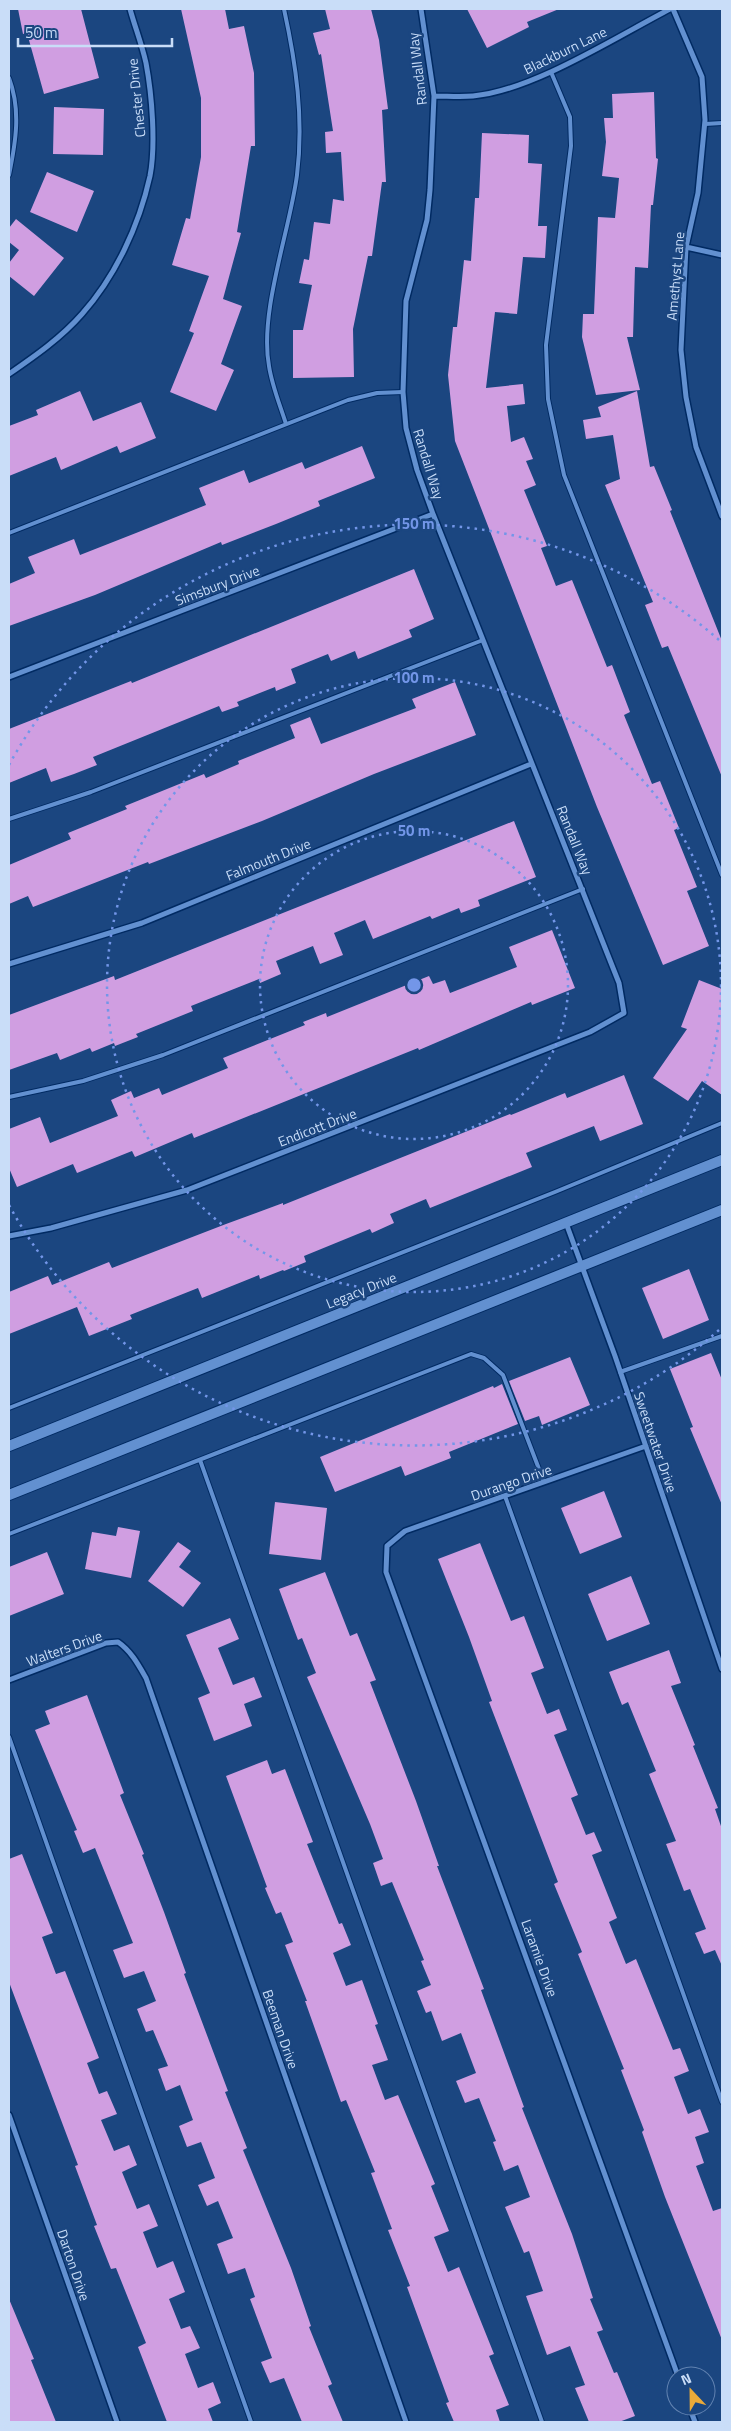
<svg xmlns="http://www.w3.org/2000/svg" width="731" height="2431" viewBox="0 0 731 2431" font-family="'Titillium Web',sans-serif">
	<rect width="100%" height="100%" fill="#1b4680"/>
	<path fill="#d09ee1" d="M18,9h63l18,69 -55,16 -17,-61 -4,1z
		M181,9h44l4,20 15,-3 10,47 1,73h-4l-14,86 4,1 -18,66 19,7 -21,58 13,6 -18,41 -46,-19 24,-59 -5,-2 20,-55 -37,-11 14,-47 4,1 11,-62v-59z
		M325,9h46l8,31 9,69 -6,1 4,72h-4l-10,74h-4l-15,73 1,48 -61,1v-48h10l9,-45 -13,-2 5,-24 5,1 5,-38 16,2 3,-25 11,2 -3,-49 -15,1 -1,-21 8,-1 -12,-77 -2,1 -6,-22 17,-4z
		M467,9h92l-32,13 2,5 -42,21z
		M654,92l2,66 2,1 -5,46h-2l-3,63 -13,-1 -2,70h-6l13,53 -44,5 -14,-58 1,-23h11l4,-97 17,1 4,-40 -17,-2 4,-34 -2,-24h9l-1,-24z
		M54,107l50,2 -1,46 -50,-1z
		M482,133l47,2 -1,28 14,1 -4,62h9l-2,32 -22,-1 -6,57 -22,-2 -9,76 37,-4 2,20 -18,2 4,36 13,-5 9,22 -7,2 10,24 -12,5 23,56 -6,2 15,38 16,-6 35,87 5,-2 18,47 -6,3 28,69 8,-3 19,47 -5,2 23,57 -10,4 22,55 -46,19 -66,-158 -142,-366 -7,-66 5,-48h4l7,-67 7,1 4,-63h4z
		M47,172l47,19 -17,41 -47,-20z
		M16,219l48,39 -30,38 -25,-20v-13l10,-13 -10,-8v-14z
		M80,391l13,30 48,-19 15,36 -36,15 -3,-7 -56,24 -5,-13 -47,19v-50l29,-11 -2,-5z
		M637,391l13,76 4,-1 18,44 -2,1 52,130v136l-54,-131 -6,2 -17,-43 8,-3 -48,-117 15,-6 -7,-44 -27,4 -3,-19 18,-3 -3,-10z
		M362,446l13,32 -57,23 2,5 -44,18 -54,21 -1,-3 -126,53 -86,31v-42l26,-11 -7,-16 46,-18 6,16 56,-22 70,-28 -7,-17 45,-18 5,13 53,-21 3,7z
		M414,569l20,50 -25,11 3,7 -54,22 -3,-8 -24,10 -3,-7 -37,15 5,14 -20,8 -1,-4 -38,15 2,4 -17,6 -3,-6 -126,51 4,8 -23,9 -23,8 -5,-14 -37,15v-54l122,-48 1,2z
		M455,682l21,53 -102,39 -112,47 -113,43 -1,-2 -115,45 -5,-11 -19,8v-39l62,-26 -3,-6 59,-24 -2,-3 79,-32 2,4 33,-14 -1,-3 57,-23 -5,-13 20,-8 11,27 95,-36 -4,-9z
		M514,821l22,56 -58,23 2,6 -19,7 -2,-5 -27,11 -2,-3 -57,23 -8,-19 -31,13 9,22 -23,9 -7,-18 -37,15 5,13 -21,9 -1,-4 -68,27 2,5 -57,23 2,3 -23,9 -1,-3 -22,9 -2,-4 -30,12 -3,-7 -48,17v-55l105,-39 1,4z
		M552,930l23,58 -43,17 -1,-3 -112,48 -1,-2 -224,90 -2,-5 -57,24 -3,-6 -55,22 -4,-9 -56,23 -8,-19v-39l31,-12 10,26 68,-27 -7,-16 20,-9 3,7 25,-10 3,7 66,-27 -5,-10 82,-33 -2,-3 23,-9 1,4 102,-41 4,8 12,-4 5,13 67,-26 -8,-20z
		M699,980l23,9v106l-20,-14 -14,20 -35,-23 34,-49 -6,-2z
		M624,1075l19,49 -43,17 -6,-15 -68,27 6,14 -102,41 -4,-9 -36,15 4,9 -22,10 -2,-4 -66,27 2,6 -22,9 -1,-1 -23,9 -1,-4 -57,23 -4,-10 -68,27 2,4 -43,17 -12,-29 -68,27v-42l39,-16 4,9 57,-23 3,6 114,-44 57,-21v2l227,-91 1,1 54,-22 2,5z
		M689,1269l20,51 -46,19 -21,-51z
		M711,1353l11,27v125l-32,-77 3,-1 -23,-58z
		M570,1357l20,48 -48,20 -3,-9 -14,5 -16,-40z
		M502,1384l16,40 -69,28 2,6 -46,18 -4,-10 -66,26 -15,-35 173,-71 1,2z
		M604,1491l18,46 -42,17 -19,-46z
		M275,1502l52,6 -6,52 -52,-6z
		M118,1527l22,4 -9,47 -46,-9 7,-37 24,4z
		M178,1542l13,9 -12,16 22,16 -18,24 -35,-26z
		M480,1543l31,78 13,-5 20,52 -13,5 16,41 12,-5 8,21 -13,5 24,60 -7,3 15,37 8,-3 8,19 -10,4 25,63 -8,4 17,42 10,-5 37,91 7,-2 9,23 -15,6 14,37 12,-5 9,23 -14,5 9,26 -8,3 17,45 9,-3v132l-57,-143 -23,-65 2,-2 -23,-60 3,-1 -46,-115 4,-2 -28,-68 4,-2 -69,-180 3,-1 -23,-64 -31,-78z
		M47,1552l17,42 -55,22v-49z
		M325,1572l25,64 7,-3 19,47 -6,2 46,119 23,65h-2l47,123 -3,1 43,117 -2,1 50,126 21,64 -3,1 13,31 -6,2 17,41 3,-1 18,44 -16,6h-30l-14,-34 10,-3 -15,-39 -23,9 -21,-59 17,-5 -14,-40 -5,2 -19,-46 25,-10 -12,-32 -14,6 -11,-29 3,-1 -17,-43 -14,5 -9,-22 20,-8 -15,-40 -19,8 -11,-30 -5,2 -9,-22 14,-6 -10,-24 3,-1 -32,-78 -11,4 -8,-23 10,-4 -13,-35 -63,-147 9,-4 -14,-35 -4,2 -19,-51z
		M631,1576l19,48 -43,17 -19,-47z
		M230,1618l9,21 -21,9 15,37 21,-8 8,20 -18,7 8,22 -38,15 -16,-43 12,-5 -24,-58z
		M669,1650l12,33 -10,3 24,59 -2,1 25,62 -3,1 7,20v137l-7,-16 -11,4 -9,-21 11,-4 -16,-40 -6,2 -18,-47 10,-3 -27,-67 7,-3 -28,-69 -6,3 -13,-33z
		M87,1695l37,98 -4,2 24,59 -2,1 22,57 22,61 -2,1 44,117 -3,1 22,56 -4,2 48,118 20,58 -2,1 23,57 -4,2 15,36h-41l-18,-44 -14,5 -9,-21 11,-4 -22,-59 5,-2 -10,-29 -17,6 -11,-30 16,-6 -15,-37 -11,5 -9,-21 17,-7 -14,-36 -14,5 -8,-21 14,-6 -13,-35 -14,6 -8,-22 10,-3 -15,-36 -7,2 -9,-23 19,-8 -12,-30 -20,7 -11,-28 20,-7 -38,-95 -12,5 -9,-22 3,-1 -42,-100 15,-6 -5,-13z
		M267,1760l5,14 13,-5 28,73 -6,2 32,80 3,-1 9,22 -18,8 13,33 16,-6 16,44 -3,1 13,35 -16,5 13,35 13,-5 37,89 -4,2 18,45 -15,6 14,35 11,-5 35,87 -5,2 20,49 -13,5 4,12h-46l-8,-19 3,-1 -42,-115 3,-1 -22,-56 4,-1 -21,-56 4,-1 -29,-72 -5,2 -36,-101h2l-22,-56 8,-3 -12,-30 -5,2 -11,-26 2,-1 -41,-111z
		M22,1854l31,79 -11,4 14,37 9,-3 34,87 -12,5 12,31 8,-3 10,23 -16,6 13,31 15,-6 8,20 -15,7 15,37 12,-5 9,22 -15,6 14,36 16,-7 12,31 -16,7 12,30 9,-3 10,22 -15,6 13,34 15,-6 8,21 -13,6 5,13h-46l-29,-75 8,-4 -30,-75 -5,1 -17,-43 3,-1 -22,-59 3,-1 -69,-183v-123z
		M9,2299l25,60 -3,1 25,62h-47z"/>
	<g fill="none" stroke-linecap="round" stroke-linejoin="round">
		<g stroke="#002a62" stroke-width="6">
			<path id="service" d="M284,9c12,55 20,109 13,166 -7,55 -38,137 -28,191 3,20 11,39 17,58
				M551,72l19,45 1,29 -25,199 2,54 16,76 158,400
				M9,78c12,32 7,63 0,97
				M705,124l17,-1
				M9,533l339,-133 29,-7 26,-1
				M9,819l82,-27 392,-152
				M9,1097l74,-16 80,-26 420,-166
				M620,1372l102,-36
				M9,1408l546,-216 167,-69
				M200,1460l342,962
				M505,1496l217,606
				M9,1534l462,-180 13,4 19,17 41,107
				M9,1737l242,685"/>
		</g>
		<g stroke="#002a62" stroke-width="8">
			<path id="minor" d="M673,9l29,68 3,43 -7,73 -12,54 -5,103 5,47 10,50 26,69
				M434,96c13,0 26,1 39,0 59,-5 143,-59 197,-87
				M686,247l36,8
				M9,374c26,-18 52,-36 73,-60 33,-37 57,-88 68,-138 6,-31 2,-81 -4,-113 -4,-18 -11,-36 -16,-54
				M9,677l424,-163
				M9,964l133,-41 389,-159
				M566,1223l49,133 107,313
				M9,1236l42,-8 136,-38 403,-158 34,-19 -5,-30 -186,-469 -16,-44 -11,-42 -3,-36 3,-91 21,-81 3,-30 4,-94 -13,-87
				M646,1446l-241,85 -18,15 -1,26 292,804
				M9,1680l97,-37 12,-1c13,9 20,22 28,36l260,744
				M9,2115l108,307
				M689,2406l6,16"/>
		</g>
		<g stroke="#002a62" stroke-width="12">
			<path id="secondary" d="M9,1446l713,-286
				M9,1495l713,-285"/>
		</g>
		<use href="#service" stroke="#6290d0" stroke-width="4"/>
		<use href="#minor" stroke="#6290d0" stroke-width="5"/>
		<use href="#secondary" stroke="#6290d0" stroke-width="10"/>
	</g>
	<g fill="none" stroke="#7396e8" stroke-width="2.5" stroke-dasharray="2.5 5">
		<circle cx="414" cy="985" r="154"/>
		<circle cx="414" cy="985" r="307"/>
		<path d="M719 1330A461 461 0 0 1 9 1205M9 765A461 461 0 0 1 719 640"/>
	</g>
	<g text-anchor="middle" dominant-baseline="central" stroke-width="5" stroke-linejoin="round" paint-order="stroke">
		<g font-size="14" fill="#c9ddf8" stroke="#1b4680">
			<text transform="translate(565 50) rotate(-26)">Blackburn Lane</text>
			<text transform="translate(417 69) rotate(-97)">Randall Way</text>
			<text transform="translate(136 98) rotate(-96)">Chester Drive</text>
			<text transform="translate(675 276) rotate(-85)">Amethyst Lane</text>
			<text transform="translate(429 464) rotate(73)">Randall Way</text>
			<text transform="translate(217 585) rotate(-21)">Simsbury Drive</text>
			<text transform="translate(575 840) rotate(68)">Randall Way</text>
			<text transform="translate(268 859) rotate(-22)">Falmouth Drive</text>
			<text transform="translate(317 1127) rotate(-21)">Endicott Drive</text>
			<text transform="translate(361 1290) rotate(-22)">Legacy Drive</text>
			<text transform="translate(656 1442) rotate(71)">Sweetwater Drive</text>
			<text transform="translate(511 1482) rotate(-19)">Durango Drive</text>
			<text transform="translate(64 1648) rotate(-20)">Walters Drive</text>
			<text transform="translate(540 1958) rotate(70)">Laramie Drive</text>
			<text transform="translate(281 2029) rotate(71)">Beeman Drive</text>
			<text transform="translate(74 2265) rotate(71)">Darton Drive</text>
		</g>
	</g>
	<circle cx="414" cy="985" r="8" fill="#7396e8" stroke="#1b4680" stroke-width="2.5"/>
	<g font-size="15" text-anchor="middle" font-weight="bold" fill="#7396e8" stroke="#1b4680" stroke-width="5" stroke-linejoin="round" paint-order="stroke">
		<text x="414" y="529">150 m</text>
		<text x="414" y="683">100 m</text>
		<text x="414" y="836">50 m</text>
	</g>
	<rect width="731" height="2431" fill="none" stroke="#c9ddf8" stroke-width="20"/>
	<g transform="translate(691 2391) rotate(338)"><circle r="24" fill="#1b4680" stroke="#6182b0"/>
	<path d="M0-4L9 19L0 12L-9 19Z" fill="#eaaa39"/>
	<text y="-8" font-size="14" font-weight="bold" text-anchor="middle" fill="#c9ddf8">N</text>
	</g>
	<path d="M18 38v8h154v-8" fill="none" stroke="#c9ddf8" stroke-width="2.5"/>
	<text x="25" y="38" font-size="15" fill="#c9ddf8" stroke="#1b4680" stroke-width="4" paint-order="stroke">50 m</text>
</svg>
